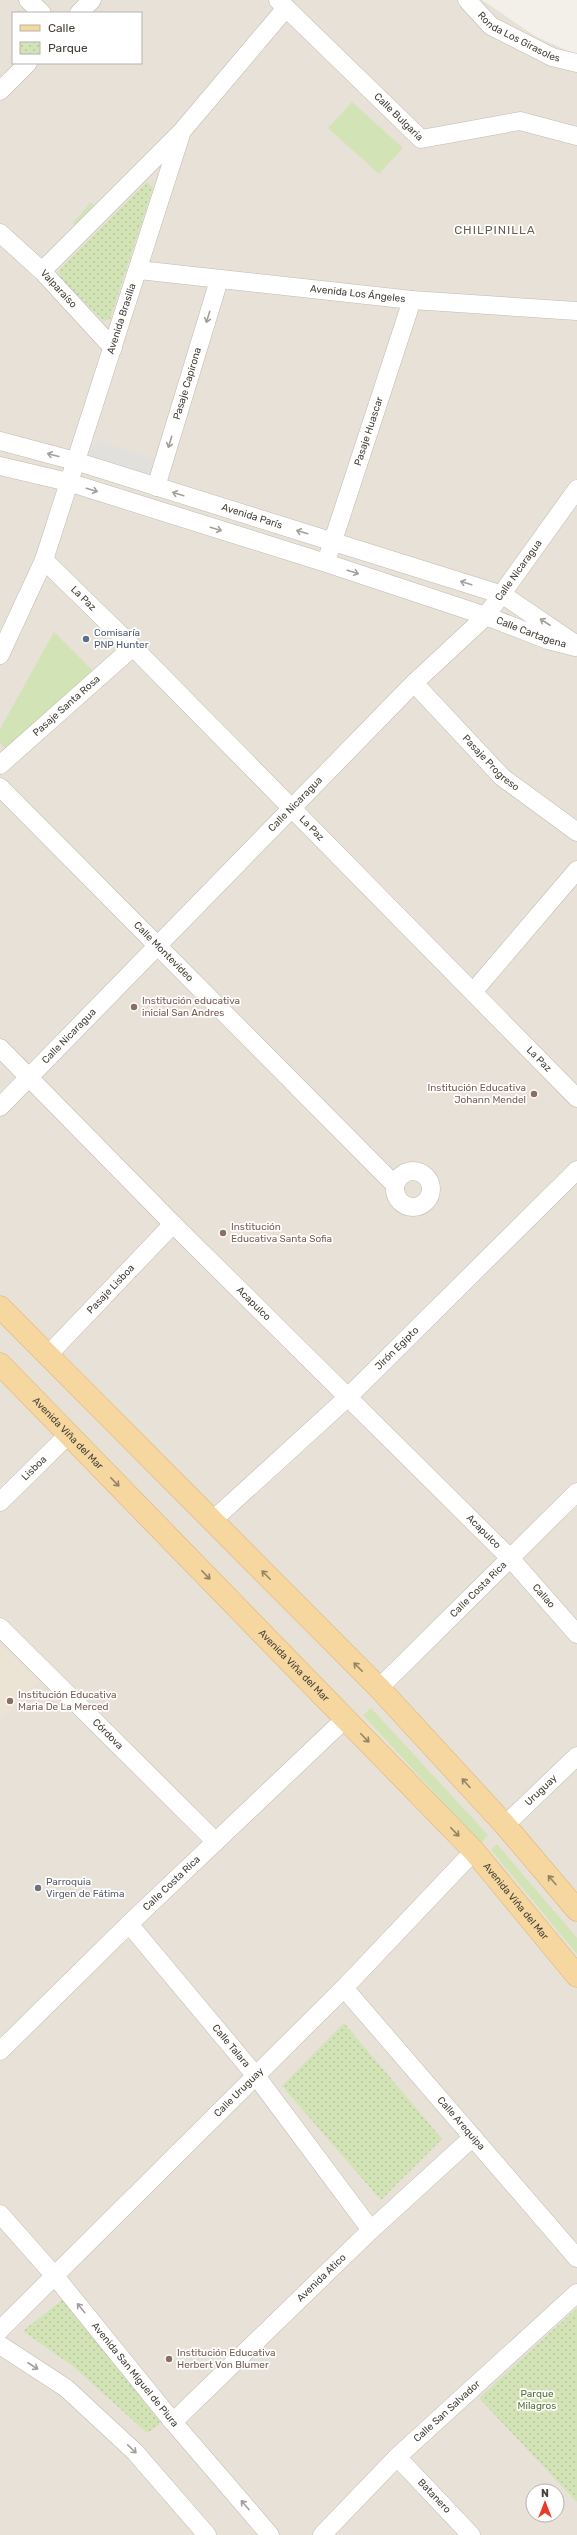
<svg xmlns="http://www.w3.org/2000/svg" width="577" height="2535" viewBox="0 0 577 2535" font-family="Rubik,sans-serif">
	<defs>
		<pattern id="park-dots" width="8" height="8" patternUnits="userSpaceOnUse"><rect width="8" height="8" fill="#d2e4b5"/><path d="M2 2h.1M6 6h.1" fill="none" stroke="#b6c59c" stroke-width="1.8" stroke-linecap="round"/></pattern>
	</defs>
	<rect width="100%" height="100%" fill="#f3f0e9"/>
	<path fill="#e7e1d8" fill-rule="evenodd" d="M0,0h482l53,36 42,19v2480h-577zM13,13h128v50h-128zM533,2491h24v24h-24z"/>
	<path fill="#ebe3d4" d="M0,1643l39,39 -39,39z"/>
	<path fill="#d2e4b5" d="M352,102l51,46 -24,26 -51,-46z
		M91,202l3,3 -19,21 -2,-3z
		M54,632l39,39 -80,85 -13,-13v-14z
		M371,1708l117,127 -7,8 -118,-128z
		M497,1844l80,94v16l-86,-104z"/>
	<path fill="url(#park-dots)" d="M147,182l6,6 -43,131 -6,2 -44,-43 -1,-8z
		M344,2023l98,116 -61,61 -99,-114z
		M63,2299l105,119 -21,15 -74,-67 -50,-35z
		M577,2308v194l-98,-104z"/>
	<path fill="#e2e0dd" d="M96,440l58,19 -4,15 -61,-18z"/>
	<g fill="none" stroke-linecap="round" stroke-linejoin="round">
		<g stroke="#c1baaf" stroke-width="19">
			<g id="minor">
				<path d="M28,0l14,13"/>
				<path id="s1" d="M278,0l143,139 99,-18 57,15"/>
				<path id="s2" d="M467,0l24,26 61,31 25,6"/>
				<path d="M79,13l13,-13"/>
				<path d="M0,91l28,-28"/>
				<path id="s3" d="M0,233l42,38 71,77"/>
				<path id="s4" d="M139,270l273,30 165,11"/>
				<path d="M42,271l138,-138"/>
				<path id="s5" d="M0,441l75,20 428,134 74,50"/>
				<path id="s6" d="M0,466l68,16 258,81 160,53 62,24 27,7"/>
				<path id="s7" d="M156,487l63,-207"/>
				<path id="s8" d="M329,553l83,-253"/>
				<path id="s9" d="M44,560l89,87 444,451"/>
				<path id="s10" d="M0,655l44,-95 138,-429 104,-123"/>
				<path id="s11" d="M414,683l88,94 75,55"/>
				<path id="s12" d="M0,765l133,-118"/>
				<path id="s13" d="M0,787l395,398"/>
				<path d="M473,992l104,-122"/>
				<path id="s14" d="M0,1048l173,176 337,334 67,76"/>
				<path id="s15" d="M0,1107l414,-424 72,-67 91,-127"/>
				<circle cx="413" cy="1189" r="18"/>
				<path id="s16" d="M48,1355l125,-131"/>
				<path id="s17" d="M0,1502l69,-68"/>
				<path id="s18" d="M212,1521l136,-124 229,-227"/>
				<path id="s19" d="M0,1627l216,215"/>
				<path id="s20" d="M379,1688l198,-196"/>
				<path id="s21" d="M505,1825l72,-69"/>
				<path id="s22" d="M129,1924l127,152 115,154"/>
				<path id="s23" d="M344,1988l233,270"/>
				<path id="s24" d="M0,2051l129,-127 217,-206"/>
				<path id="s25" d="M0,2214l54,61 119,147 97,113"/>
				<path id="s26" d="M0,2330l344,-342 130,-137"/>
				<path d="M0,2345l66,43 69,64 72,83"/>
				<path id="s27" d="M173,2422l198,-192 102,-93"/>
				<path id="s28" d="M397,2457l74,78"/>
				<path id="s29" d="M322,2535l75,-78 180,-164"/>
			</g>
		</g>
		<g stroke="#dab370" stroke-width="23">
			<g id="major">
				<path d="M0,1307l379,381 126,137 72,85"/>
				<path id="s30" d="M0,1364l474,487 103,125"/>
			</g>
		</g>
		<use href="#minor" stroke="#fff" stroke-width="18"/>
		<use href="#major" stroke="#f6d79f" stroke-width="22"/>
	</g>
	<defs><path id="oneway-shaft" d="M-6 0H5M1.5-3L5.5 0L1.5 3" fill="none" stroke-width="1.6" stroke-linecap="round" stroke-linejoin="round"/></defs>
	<g stroke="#a2a09c">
		<use href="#oneway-shaft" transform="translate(208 317) rotate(107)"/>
		<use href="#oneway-shaft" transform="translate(170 442) rotate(107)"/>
		<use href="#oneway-shaft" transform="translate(53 455) rotate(-165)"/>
		<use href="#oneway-shaft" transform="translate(92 490) rotate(17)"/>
		<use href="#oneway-shaft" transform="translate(178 494) rotate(-163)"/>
		<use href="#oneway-shaft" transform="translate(216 529) rotate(17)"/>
		<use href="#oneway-shaft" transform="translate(302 532) rotate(-163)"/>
		<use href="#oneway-shaft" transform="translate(353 572) rotate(18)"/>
		<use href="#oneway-shaft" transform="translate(466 583) rotate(-163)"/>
		<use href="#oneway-shaft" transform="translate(545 622) rotate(-147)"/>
		<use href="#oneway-shaft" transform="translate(81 2308) rotate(-129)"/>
		<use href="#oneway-shaft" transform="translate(33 2366) rotate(33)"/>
		<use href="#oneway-shaft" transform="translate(132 2449) rotate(44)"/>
		<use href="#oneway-shaft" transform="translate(245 2505) rotate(-131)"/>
	</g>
	<g stroke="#958466">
		<use href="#oneway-shaft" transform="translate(115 1482) rotate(46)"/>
		<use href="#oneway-shaft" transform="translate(206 1575) rotate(46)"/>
		<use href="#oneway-shaft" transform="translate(266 1575) rotate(-135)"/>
		<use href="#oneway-shaft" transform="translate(358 1667) rotate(-135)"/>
		<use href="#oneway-shaft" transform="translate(365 1738) rotate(46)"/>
		<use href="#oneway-shaft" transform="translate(466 1783) rotate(-132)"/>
		<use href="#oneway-shaft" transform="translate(455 1832) rotate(46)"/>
		<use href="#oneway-shaft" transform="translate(552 1880) rotate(-131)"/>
	</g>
	<circle fill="#5c6f8a" stroke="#fff" stroke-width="1.5" cx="86" cy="639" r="4"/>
	<g fill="#8d6e63" stroke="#fff" stroke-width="1.5">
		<circle cx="134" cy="1007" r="4"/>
		<circle cx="534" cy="1094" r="4"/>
		<circle cx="223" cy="1233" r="4"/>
		<circle cx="10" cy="1701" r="4"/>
		<circle cx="169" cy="2359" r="4"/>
	</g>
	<circle fill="#6b7280" stroke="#fff" stroke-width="1.5" cx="38" cy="1888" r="4"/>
	<g text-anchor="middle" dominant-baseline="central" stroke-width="3.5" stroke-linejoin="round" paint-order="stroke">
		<g font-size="10" fill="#464038" stroke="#fff">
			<text stroke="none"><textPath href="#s2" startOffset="65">Ronda Los Girasoles</textPath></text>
			<text stroke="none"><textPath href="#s1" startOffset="168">Calle Bulgaria</textPath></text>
			<text stroke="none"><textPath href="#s3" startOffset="81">Valparaíso</textPath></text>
			<text stroke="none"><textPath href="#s4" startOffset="220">Avenida Los Ángeles</textPath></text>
			<text stroke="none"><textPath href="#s10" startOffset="358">Avenida Brasilia</textPath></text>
			<text stroke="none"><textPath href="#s7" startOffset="108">Pasaje Capirona</textPath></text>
			<text stroke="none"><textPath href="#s8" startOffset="128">Pasaje Huascar</textPath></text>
			<text stroke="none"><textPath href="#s5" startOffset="263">Avenida París</textPath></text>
			<text stroke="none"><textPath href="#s15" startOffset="747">Calle Nicaragua</textPath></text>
			<text stroke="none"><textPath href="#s9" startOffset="55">La Paz</textPath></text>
			<text stroke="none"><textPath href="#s6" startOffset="557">Calle Cartagena</textPath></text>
			<text stroke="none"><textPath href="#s12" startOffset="89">Pasaje Santa Rosa</textPath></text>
			<text stroke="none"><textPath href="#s11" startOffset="111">Pasaje Progreso</textPath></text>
			<text stroke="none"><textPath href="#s15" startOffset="423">Calle Nicaragua</textPath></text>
			<text stroke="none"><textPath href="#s9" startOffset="379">La Paz</textPath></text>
			<text stroke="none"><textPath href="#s13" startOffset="232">Calle Montevideo</textPath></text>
			<text stroke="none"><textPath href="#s15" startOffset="99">Calle Nicaragua</textPath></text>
			<text stroke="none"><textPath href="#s9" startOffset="703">La Paz</textPath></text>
			<text stroke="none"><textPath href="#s16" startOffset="91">Pasaje Lisboa</textPath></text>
			<text stroke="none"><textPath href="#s14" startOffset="360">Acapulco</textPath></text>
			<text stroke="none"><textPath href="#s18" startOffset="253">Jirón Egipto</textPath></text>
			<text stroke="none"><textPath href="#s30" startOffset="97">Avenida Viña del Mar</textPath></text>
			<text stroke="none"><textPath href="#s17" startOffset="48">Lisboa</textPath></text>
			<text stroke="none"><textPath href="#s14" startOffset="684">Acapulco</textPath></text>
			<text stroke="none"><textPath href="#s20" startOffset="140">Calle Costa Rica</textPath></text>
			<text stroke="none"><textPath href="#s14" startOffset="772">Callao</textPath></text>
			<text stroke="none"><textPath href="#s30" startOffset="421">Avenida Viña del Mar</textPath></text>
			<text stroke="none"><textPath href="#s19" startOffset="152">Córdova</textPath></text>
			<text stroke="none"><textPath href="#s21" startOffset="50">Uruguay</textPath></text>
			<text stroke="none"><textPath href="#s24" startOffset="240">Calle Costa Rica</textPath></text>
			<text stroke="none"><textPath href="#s30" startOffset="745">Avenida Viña del Mar</textPath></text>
			<text stroke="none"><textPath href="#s22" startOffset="159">Calle Talara</textPath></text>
			<text stroke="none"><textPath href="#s26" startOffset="337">Calle Uruguay</textPath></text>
			<text stroke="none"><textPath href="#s23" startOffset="179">Calle Arequipa</textPath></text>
			<text stroke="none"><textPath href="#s27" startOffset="207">Avenida Atico</textPath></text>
			<text stroke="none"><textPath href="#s25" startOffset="210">Avenida San Miguel de Piura</textPath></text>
			<text stroke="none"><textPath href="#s29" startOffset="176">Calle San Salvador</textPath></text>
			<text stroke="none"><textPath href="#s28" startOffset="54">Batanero</textPath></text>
		</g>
		<g font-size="10" fill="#4e5e75" stroke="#fff" text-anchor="start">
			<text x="94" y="633">Comisaría<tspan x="94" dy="12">PNP Hunter</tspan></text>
		</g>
		<g font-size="10" fill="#785e54" stroke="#fff" text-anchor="start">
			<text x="142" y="1001">Institución educativa<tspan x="142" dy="12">inicial San Andres</tspan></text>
			<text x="526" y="1088" text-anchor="end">Institución Educativa<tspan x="526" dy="12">Johann Mendel</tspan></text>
			<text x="231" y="1227">Institución<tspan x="231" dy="12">Educativa Santa Sofia</tspan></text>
			<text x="18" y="1695">Institución Educativa<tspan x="18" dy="12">Maria De La Merced</tspan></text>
			<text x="177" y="2353">Institución Educativa<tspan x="177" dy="12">Herbert Von Blumer</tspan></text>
		</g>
		<g font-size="10" fill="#5b616d" stroke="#fff" text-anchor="start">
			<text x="46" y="1882">Parroquia<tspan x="46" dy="12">Virgen de Fátima</tspan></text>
		</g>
		<g font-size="10" fill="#4e7430" stroke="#fff">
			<text x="537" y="2394">Parque<tspan x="537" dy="12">Milagros</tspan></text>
		</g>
		<g font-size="12" letter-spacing="1" fill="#685d50" stroke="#fff">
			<text x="495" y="230">CHILPINILLA</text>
		</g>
	</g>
	<rect x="12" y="12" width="130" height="52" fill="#ffffff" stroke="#b5b3af"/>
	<rect x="20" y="25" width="20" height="6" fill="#f6d79f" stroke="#b5b3af"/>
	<text x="48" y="32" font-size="12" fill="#464038">Calle</text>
	<rect x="20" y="42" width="20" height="12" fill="url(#park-dots)" stroke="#b5b3af"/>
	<text x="48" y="52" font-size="12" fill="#464038">Parque</text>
	<g transform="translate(545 2503)"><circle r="19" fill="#ffffff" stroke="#b5b3af"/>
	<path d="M0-3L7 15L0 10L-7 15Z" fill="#e93a2b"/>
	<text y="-6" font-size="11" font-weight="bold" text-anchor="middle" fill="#464038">N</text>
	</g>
</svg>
